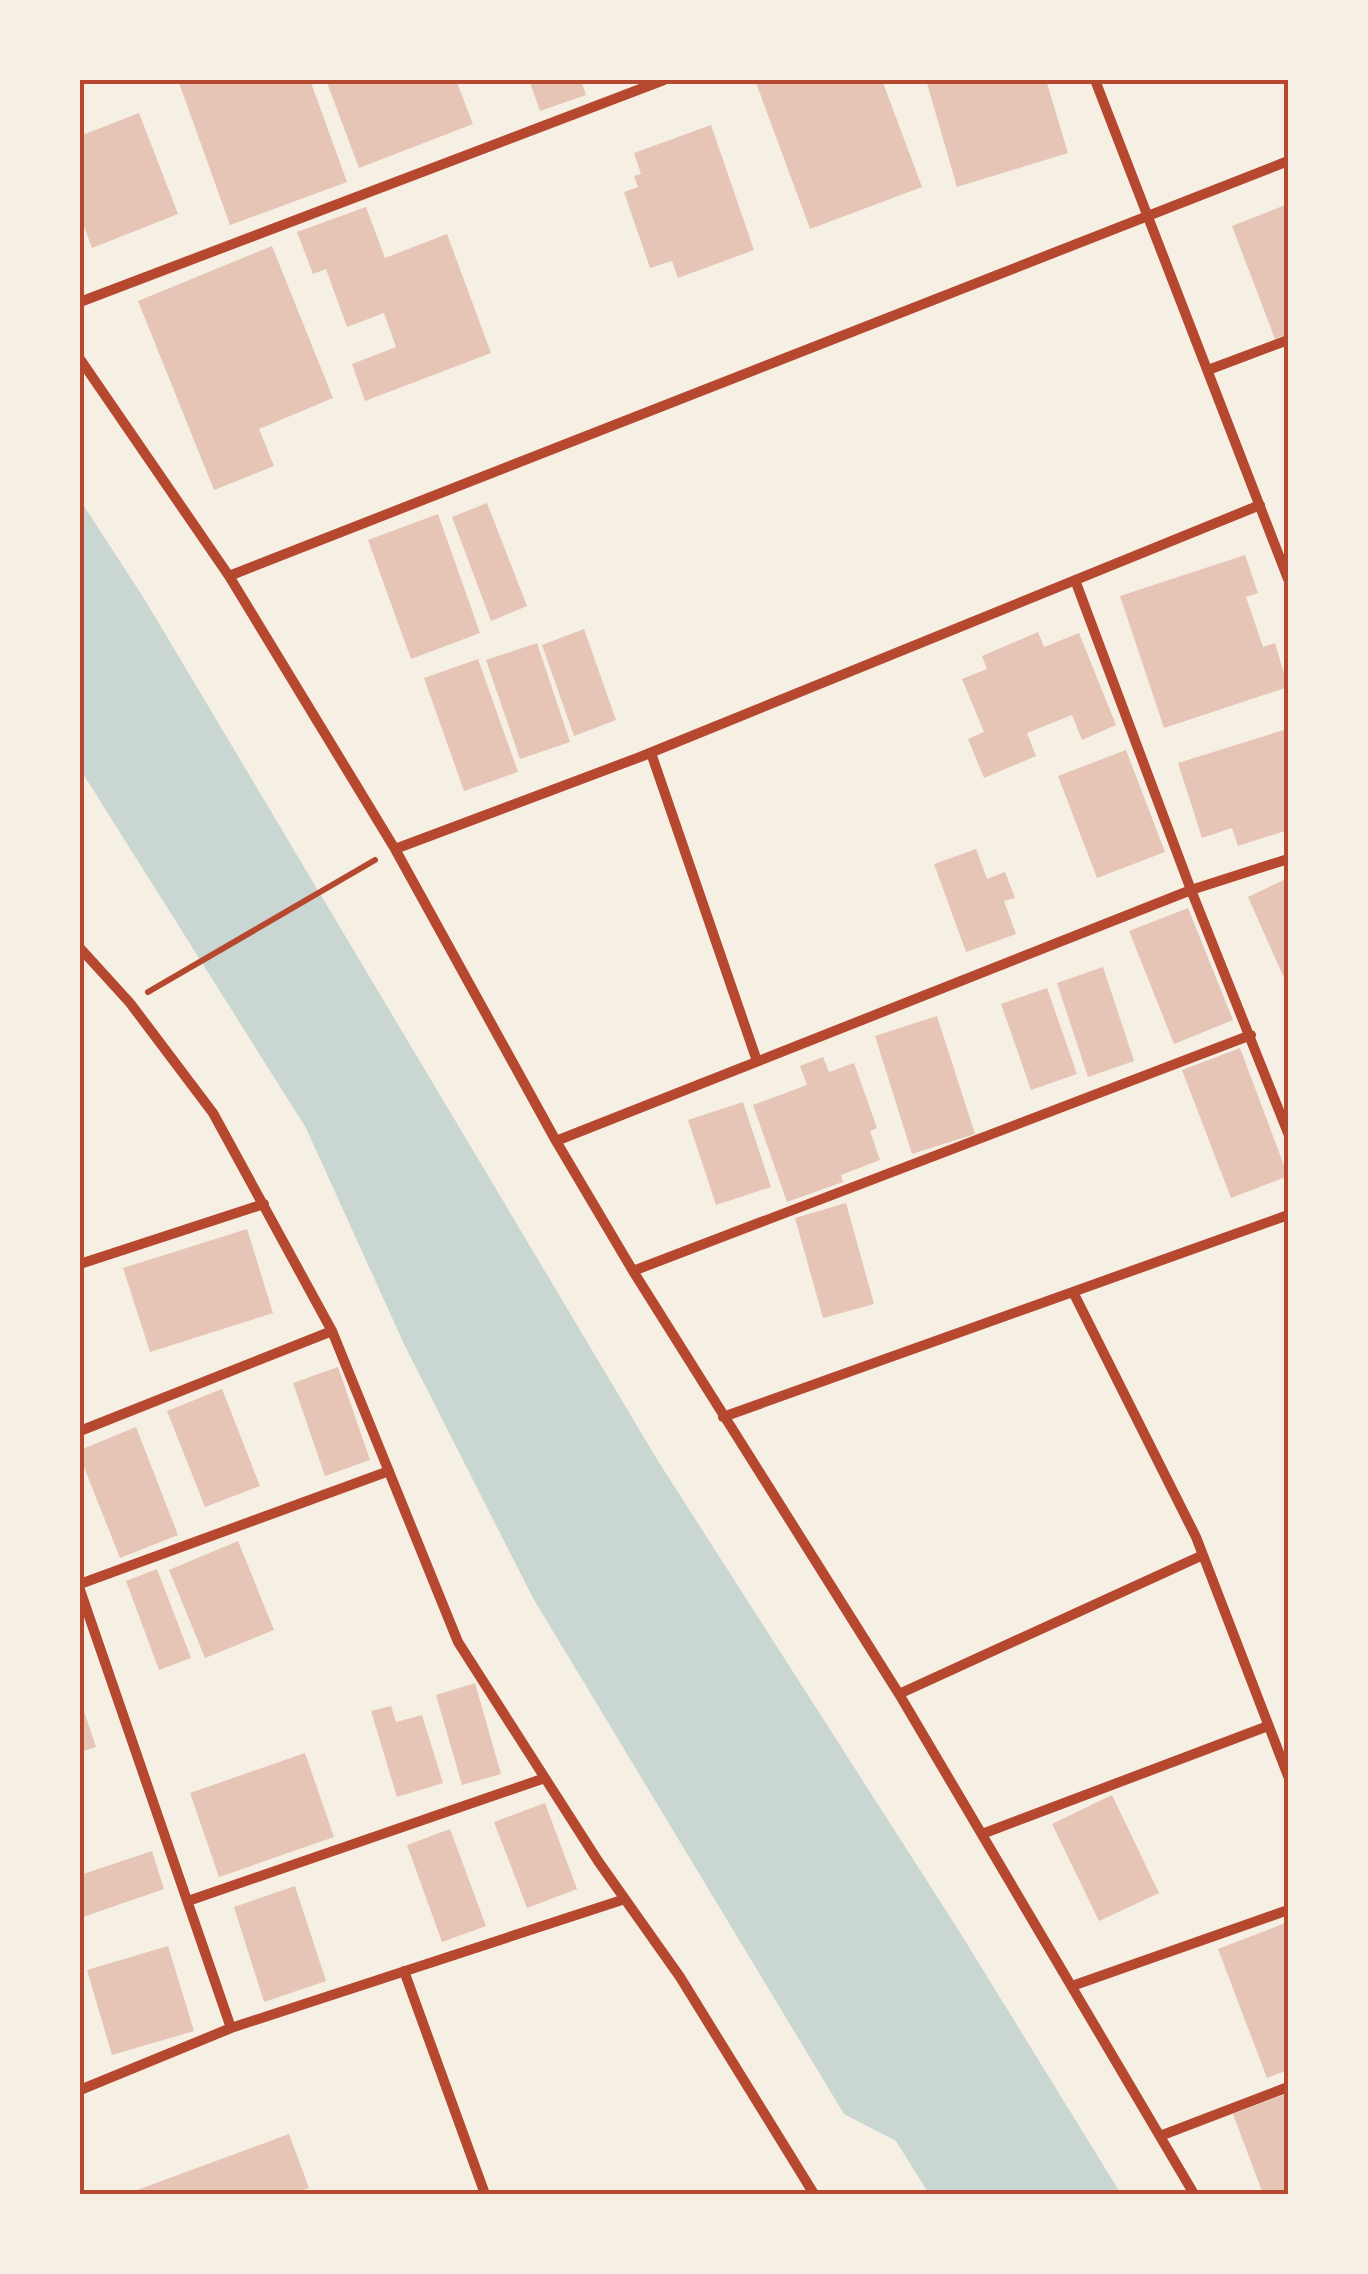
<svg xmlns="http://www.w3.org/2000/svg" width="1368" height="2274" viewBox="0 0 1368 2274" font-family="'Noto Sans',sans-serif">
	<rect width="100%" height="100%" fill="#f6efe4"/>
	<path fill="#c9d6d2" d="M80,500l65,100 513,861 301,470 162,263h-192l-33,-53 -52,-27 -311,-516 -129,-254 -98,-216 -226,-359z"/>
	<path fill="#e6c5b7" d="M178,80h132l37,102 -117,43z
		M326,80h130l17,44 -114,44z
		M529,80h52l5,15 -46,16z
		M755,80h127l40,107 -112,42z
		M926,80h120l22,73 -111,34z
		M139,113l39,101 -86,34 -12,-32v-80z
		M711,125l43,125 -76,28 -6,-17 -22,7 -26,-76 14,-5 -4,-11 7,-2 -7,-21z
		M1288,204v130l-13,5 -43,-113z
		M366,207l19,51 62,-24 44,119 -126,48 -13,-37 44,-17 -12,-34 -37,14 -21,-58 -13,5 -16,-42z
		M272,246l61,152 -74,31 15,37 -60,24 -76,-189z
		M487,503l40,103 -36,15 -39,-104z
		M438,514l42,119 -69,26 -43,-119z
		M1245,555l13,38 -12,4 17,50 12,-4 13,44 -124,41 -44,-132z
		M584,629l32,91 -42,16 -32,-91z
		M1038,632l6,15 35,-14 37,92 -34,15 -10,-25 -45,18 9,23 -52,22 -16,-39 16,-7 -22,-53 25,-10 -5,-13z
		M537,643l33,99 -50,17 -34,-99z
		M478,659l40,113 -54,19 -40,-113z
		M1287,729l1,101 -50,16 -6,-18 -30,10 -24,-75z
		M1126,750l39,102 -68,26 -39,-102z
		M976,849l11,30 18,-7 10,26 -11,3 12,33 -50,18 -32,-88z
		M1288,878v109l-40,-90z
		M1188,908l45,112 -59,24 -45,-113z
		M1103,967l31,94 -46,16 -31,-94z
		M1047,988l30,86 -46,16 -30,-86z
		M937,1016l38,118 -63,20 -37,-118z
		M1240,1048l48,128 -57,22 -49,-128z
		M823,1057l6,15 25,-9 23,65 -7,3 10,29 -39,15 2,7 -56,20 -34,-97 54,-20 -7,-19z
		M743,1102l28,85 -55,18 -28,-85z
		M846,1203l28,101 -51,14 -28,-100z
		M247,1229l26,84 -123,39 -27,-84z
		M338,1367l32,93 -45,16 -32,-93z
		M222,1389l38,97 -55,21 -38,-96z
		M136,1427l42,108 -58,23 -40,-101v-7z
		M238,1541l36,89 -69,28 -36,-88z
		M157,1569l34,89 -32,12 -33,-89z
		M475,1683l26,91 -39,11 -26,-90z
		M80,1699l16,48 -16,5z
		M391,1706l5,16 26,-7 21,68 -46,14 -26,-86z
		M305,1753l29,84 -115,40 -29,-84z
		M1112,1795l47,98 -60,28 -47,-97z
		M545,1803l32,86 -50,19 -33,-86z
		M450,1829l36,97 -44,16 -35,-97z
		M152,1851l12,38 -84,29v-43z
		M295,1886l31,95 -62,21 -30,-95z
		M1288,1922v148l-21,8 -49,-129z
		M168,1946l26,85 -82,24 -25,-85z
		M1288,2093v101h-25l-30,-80z
		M289,2134l20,54 -18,6h-165z"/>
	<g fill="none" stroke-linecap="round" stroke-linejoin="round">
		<path stroke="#b5482f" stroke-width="6" d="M148,992l227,-132"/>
		<path stroke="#b5482f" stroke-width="10" d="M1095,80l193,499
			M80,302l584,-222
			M80,359l149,217 166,273 161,292 77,130 266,423 295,500
			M1208,370l80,-30
			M229,576l1059,-415
			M1075,580l116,310 97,243
			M651,753l106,308
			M395,849l245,-92 620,-252
			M80,948l50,55 83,110 119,218 126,311 140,219 82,116 134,217
			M556,1141l635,-251 97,-31
			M80,1264l184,-60
			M633,1271l618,-236
			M1073,1292l123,245 92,239
			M723,1417l565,-202
			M80,1431l252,-100
			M80,1584l309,-113
			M80,1590l151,438
			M899,1694l304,-139
			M982,1834l286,-108
			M188,1901l357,-123
			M404,1971l81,223
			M1072,1986l216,-76
			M80,2090l151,-62 394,-129
			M1160,2136l128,-49"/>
	</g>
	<rect width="1368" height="2274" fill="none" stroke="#f6efe4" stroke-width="165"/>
	<rect x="82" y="82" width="1204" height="2110" fill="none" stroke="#b5482f" stroke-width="4"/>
</svg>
